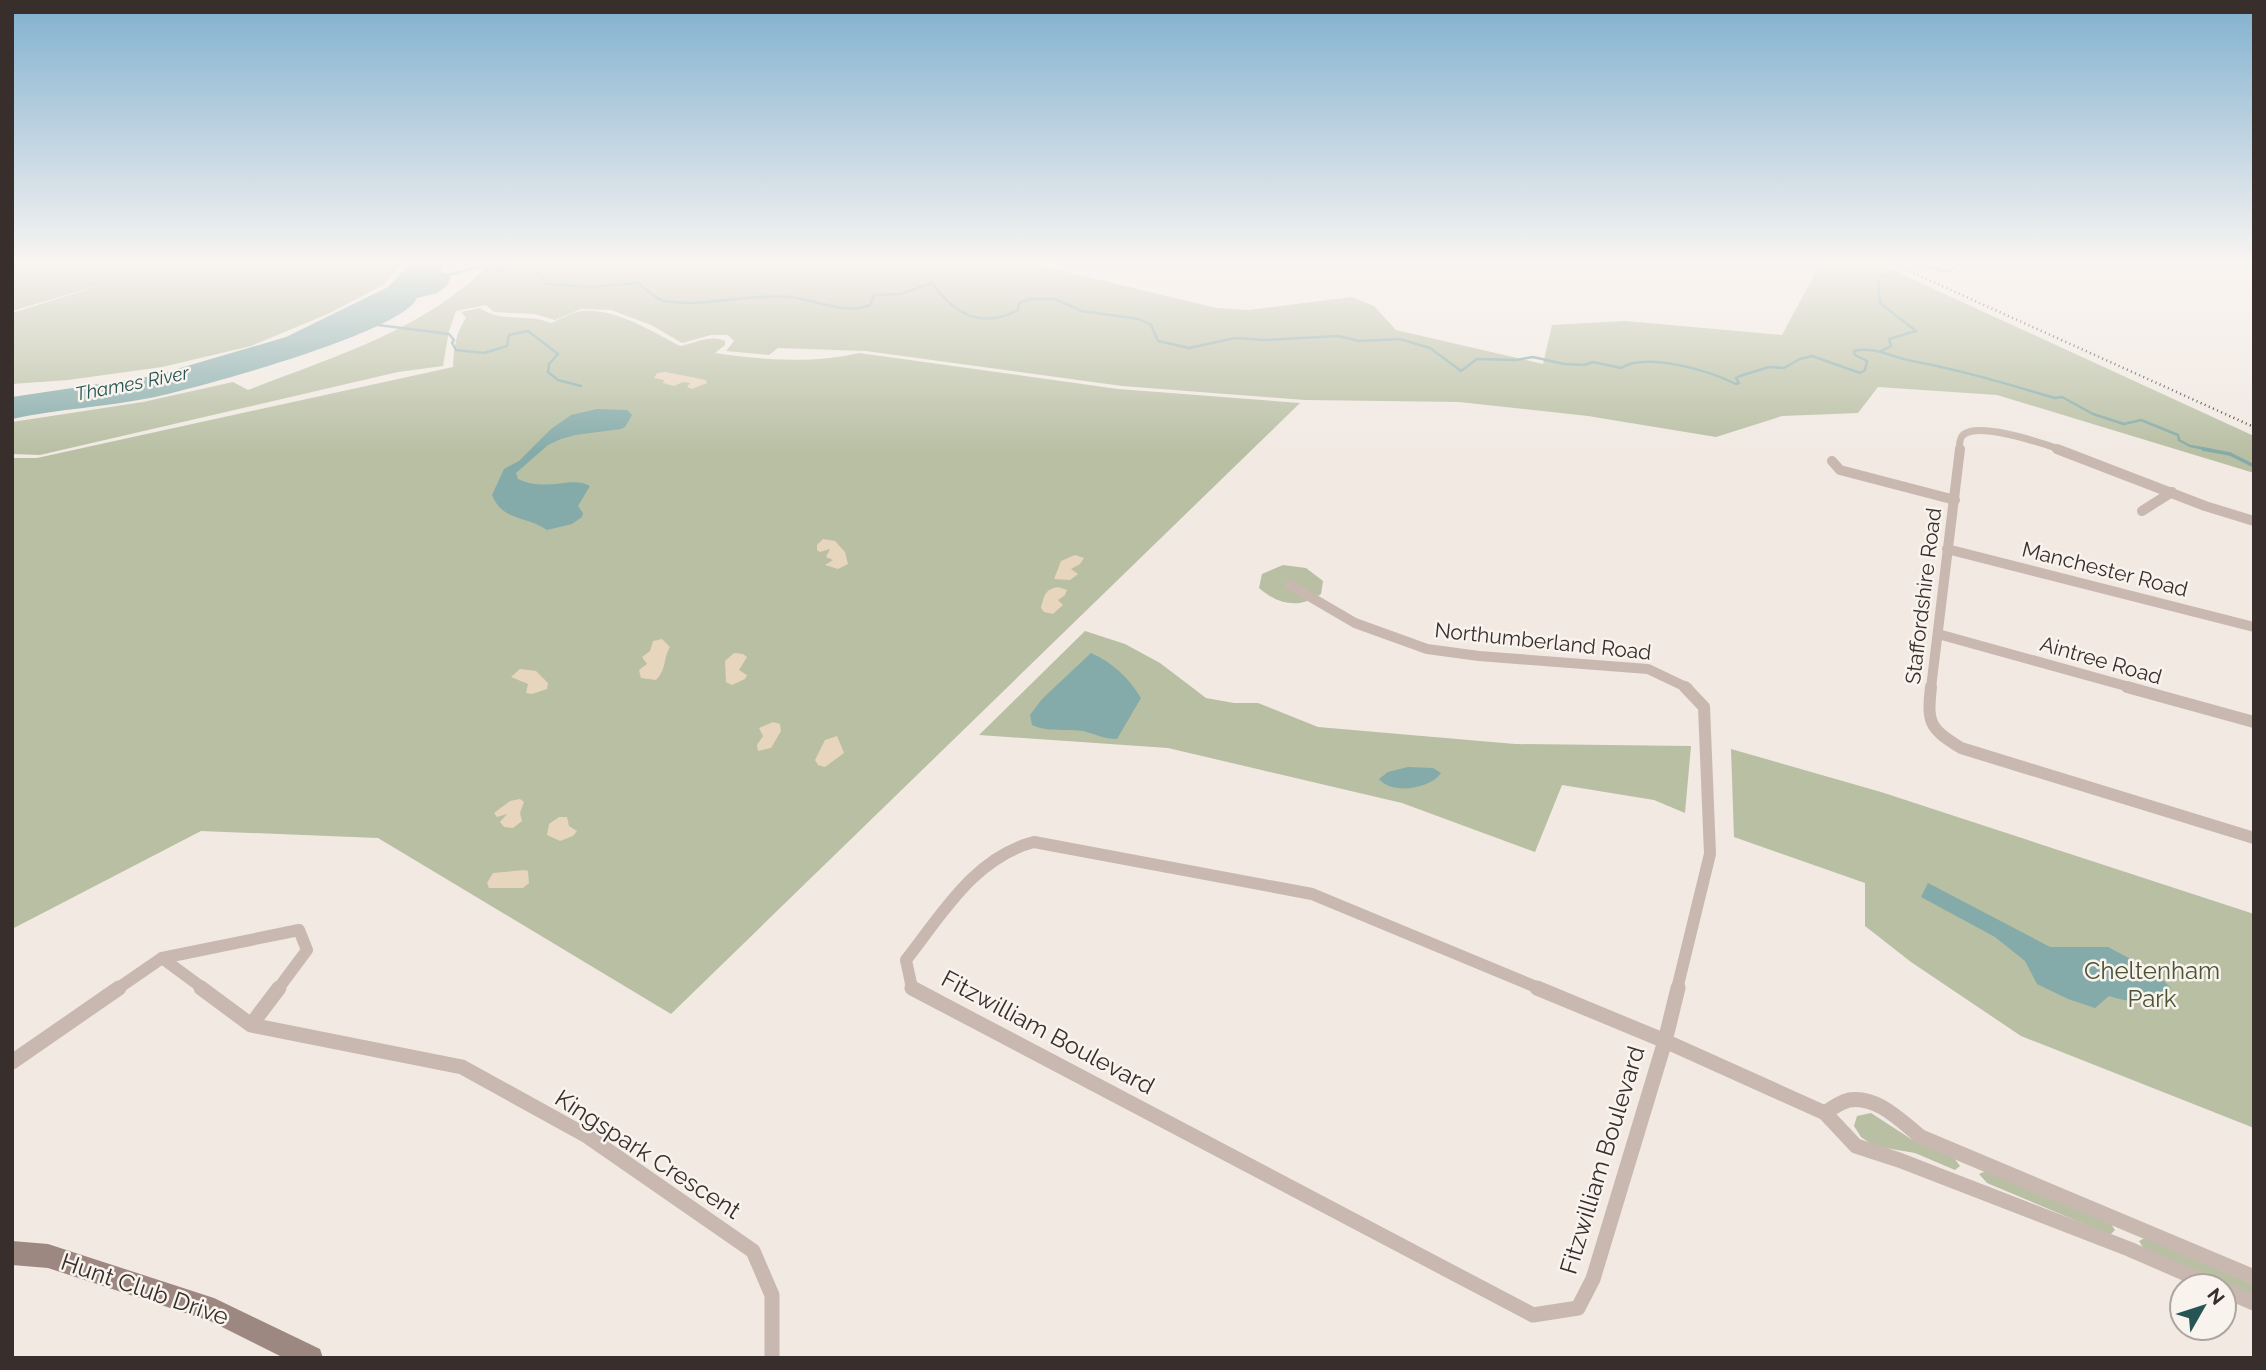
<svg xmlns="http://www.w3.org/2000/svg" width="2266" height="1370" viewBox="0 0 2266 1370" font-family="Raleway,sans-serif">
	<rect width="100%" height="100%" fill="#f1e9e2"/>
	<path fill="#b8bfa3" d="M18,262h164l-26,8 35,-8h213l-21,23 -53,28 -79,33 -89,21 -94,13 -56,4v-71l109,-34 -109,32v-47z
		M491,262h550v4l176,42 32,2 103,-13 22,9 22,24 147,34 9,-39 73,-4 157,14 39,-73h54l379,174v37l-257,-78 -119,-8 -20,26 -76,3 -66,21 -128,-21 -129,-14 -154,-2 -183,-14 -256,-35 -88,-3 -9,7 -43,-4 8,-10 -6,-6h-17l-29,8 -31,-18 -40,-15 -30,-1 -26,11 -21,-6 -40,-2 -8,-7 -30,6 -7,20 -6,35 -45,6 -358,83 -28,-1v-32l131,-20 90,-20 15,8c84,-33 179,-60 243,-128z
		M480,308c19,15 49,5 71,15 10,-4 21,-11 31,-12 34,-3 69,20 98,35 15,-3 31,-12 45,-5v4l-10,8c48,7 97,11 144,0l259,36 182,14 -629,611 -293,-176 -177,-7 -189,98v-471h25l416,-91c1,-19 2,-33 13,-49l-5,-6z
		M1283,565l23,3 17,13 -2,13c-22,15 -42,11 -62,-6l3,-14z
		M1085,631l40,13 35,19 46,35 28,5h24l60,24 197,17 176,2 -6,67 -31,-13 -92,-15 -27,67 -133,-49 -234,-55 -189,-13z
		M1731,749l150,43 373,122v214l-233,-92 -110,-74 -46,-36v-43l-131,-46z
		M1871,1113l40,26 43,19 6,8 -5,4 -40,-17 -41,-7 -13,-9 -7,-11 3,-10z
		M1986,1171l125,53 4,6 -5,5 -123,-52 -8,-9z
		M2145,1238l109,47v12l-110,-48 -5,-8z"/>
	<path fill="#e8d5bd" d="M665,372l41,8 1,3 -15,6 -5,-2 3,-4 -7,-1 -9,4 -11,-3 1,-3 -10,-2 3,-5z
		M823,539l12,2 10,11 3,12 -10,5 -13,-4 8,-5 -7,-3 4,-8 -10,3 -3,-2v-5z
		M1075,555l9,3 -4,6 -9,5 7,5 -8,6 -16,-1 7,-18z
		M1058,587l9,3 -2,5 -7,5 5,5 -10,9 -9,-2 -3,-4c3,-12 4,-19 17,-21z
		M662,639l8,8c-7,11 -3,22 -14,33l-15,-2 -2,-8 8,-6 -5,-7 8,-6 3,-10z
		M734,653l9,1 4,3 -8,13 8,5 -2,4 -13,6 -6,-3 -1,-21z
		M520,669l16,2 12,12 -1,6 -15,5 -6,-1 2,-9 -17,-7z
		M773,722l7,2 1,7 -10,17 -13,3 -1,-6 6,-9 -4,-8z
		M837,736l7,17 -19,14 -7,-2 -3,-5 10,-20z
		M520,799l4,3 -4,11 2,8 -9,7 -9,-1 -4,-5 7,-8 -10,3 -3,-4 16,-12z
		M559,817h8l2,9 8,5 -4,5 -13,5 -13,-6 2,-11z
		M525,870l3,1 1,12 -6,5h-34l-2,-5 6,-10z"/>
	<path fill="#84aba9" d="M412,262h34l-5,10 10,2 -3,11 -11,8 -20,5c-15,35 -224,91 -267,100 -46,9 -92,11 -138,21v-22l141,-21 133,-39 102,-50z
		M597,409l30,1 5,5 -7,12 -4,2 -46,6 -14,4 -13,6 -32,28 2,6c30,14 53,-4 72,7l-12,20 5,7 -1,4 -10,7 -25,6c-20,-14 -45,-9 -55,-35l12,-26 15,-8 32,-32 20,-14z
		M1091,653c21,9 38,25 50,45l-24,41c-13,0 -22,-5 -34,-8 -18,-3 -34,2 -51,-6l-2,-10 12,-16z
		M1408,767l25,1 8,5c-11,16 -49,22 -62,6l9,-7z
		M1928,883l122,64h58l47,25 16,16c-19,18 -39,15 -62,8l-14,12 -27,-9 -31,-15 -12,-23 -30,-24 -74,-40z"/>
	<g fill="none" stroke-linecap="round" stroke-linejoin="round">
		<path stroke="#84aba9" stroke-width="2.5" d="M1915,267l11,-1 21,6 12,-7h17l-3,-3
			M448,275l32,-9 18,4 28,-3 10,2 10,15 43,3 49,-4c8,6 18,17 27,18 42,7 83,-8 125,-4 26,3 55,18 80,8l4,-10 26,-1 32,-11c23,32 49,46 86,27l1,-7 11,-4h25l27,12 57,8 12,6 7,16 31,7 46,-10 29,2 74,-4 21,5 41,-2 30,9 31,23 16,-12 39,1 17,-3 31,7 20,1 9,-3 28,6c26,-16 89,3 115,16l3,-1 -3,-5 4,-2 29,-9 15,1 16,-9 12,-3 48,17 5,-3 2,-9 -12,-6 -1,-4c21,-5 37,6 58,10 49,9 95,23 143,37l7,-1 31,17 31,10 17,-4 37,15 1,5 11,6 22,4
			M370,324l79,10 5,6 -2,3 4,7 28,3 23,-7 2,-11 19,-4 30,23 -9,10 -1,8 10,8 23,6
			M1881,351l10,-5 -2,-7 27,-8 -36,-28 -2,-21 4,-6 8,-2"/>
		<path stroke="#84aba9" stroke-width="3.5" d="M2203,449l27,5 24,12"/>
		<path stroke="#c8b8af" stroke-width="7" d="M1959,450c1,-5 0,-12 4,-15 16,-14 81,9 99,15"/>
		<path stroke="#c8b8af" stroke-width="10" d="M2057,449l148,57 49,15
			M1832,461l8,9 115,30
			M2142,511l30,-19
			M1947,549l307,78
			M1290,585l65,38 72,26 52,7 169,13 40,19
			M1938,634l195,54
			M1931,688l29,-239"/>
		<path stroke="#c8b8af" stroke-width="12" d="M1931,687c-4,36 -2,41 30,61l293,90
			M2127,687l127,35
			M162,958l42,31
			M117,989l45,-31 137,-28 8,20 -29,39
			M915,989l-3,-1 -6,-28c36,-46 69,-103 128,-118l278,52 229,95
			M1677,989l33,-135 -6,-147 -19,-20"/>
		<path stroke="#c8b8af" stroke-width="15" d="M201,988l50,37
			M279,988l-28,37 211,42 125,69 166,115 19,44v63
			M912,988l621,327 45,-7 15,-29 72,-238
			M1537,988l128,53
			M1665,1041l160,72 31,33 43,14 230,89 85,37
			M1665,1041l13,-53
			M12,1062l107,-74
			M1825,1113c7,-5 16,-11 24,-13 28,-5 53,22 72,37l333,140
			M2224,1290l30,13"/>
		<path fill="#9c8880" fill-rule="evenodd" d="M12,1241l36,3 166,54 106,51 3,9h-39l-74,-37 -162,-53 -36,-3z"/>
		<path stroke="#382f2c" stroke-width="2.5" stroke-dasharray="1 3.5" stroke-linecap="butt" d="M1889,262l365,165"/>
	</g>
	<linearGradient id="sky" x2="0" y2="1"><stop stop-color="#80b0cf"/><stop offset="0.58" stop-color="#f9f5f2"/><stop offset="1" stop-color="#f9f5f2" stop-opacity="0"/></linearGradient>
	<rect width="2266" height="453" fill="url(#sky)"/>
	<g text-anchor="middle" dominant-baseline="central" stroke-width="5" stroke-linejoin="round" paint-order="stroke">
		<g font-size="19" font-style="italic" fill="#265554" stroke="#f9f3ee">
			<text transform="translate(132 383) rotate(-11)">Thames River</text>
		</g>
		<g font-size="21" fill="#382f2c" stroke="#f9f3ee">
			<text transform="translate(2105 569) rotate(14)">Manchester Road</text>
			<text transform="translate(1923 596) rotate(-83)">Staffordshire Road</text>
			<text transform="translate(1543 641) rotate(6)">Northumberland Road</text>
			<text transform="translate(2101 660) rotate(16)">Aintree Road</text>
		</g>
		<g font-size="24" fill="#4a5333" stroke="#f9f3ee">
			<text x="2152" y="970">Cheltenham<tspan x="2152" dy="28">Park</tspan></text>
		</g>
		<g font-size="24" fill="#382f2c" stroke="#f9f3ee">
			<text transform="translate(1048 1032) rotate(28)">Fitzwilliam Boulevard</text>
			<text transform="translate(648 1154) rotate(33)">Kingspark Crescent</text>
			<text transform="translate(1602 1160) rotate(-73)">Fitzwilliam Boulevard</text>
			<text transform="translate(145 1289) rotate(19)">Hunt Club Drive</text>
		</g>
	</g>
	<rect width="2266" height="1370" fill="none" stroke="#382f2c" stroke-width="28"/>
	<g transform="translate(2203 1307) rotate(51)"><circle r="33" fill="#f9f3ee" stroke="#aca5a0" stroke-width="2"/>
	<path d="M0-5L12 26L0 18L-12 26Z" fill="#265554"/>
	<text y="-10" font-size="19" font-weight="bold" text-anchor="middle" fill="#382f2c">N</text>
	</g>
</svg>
